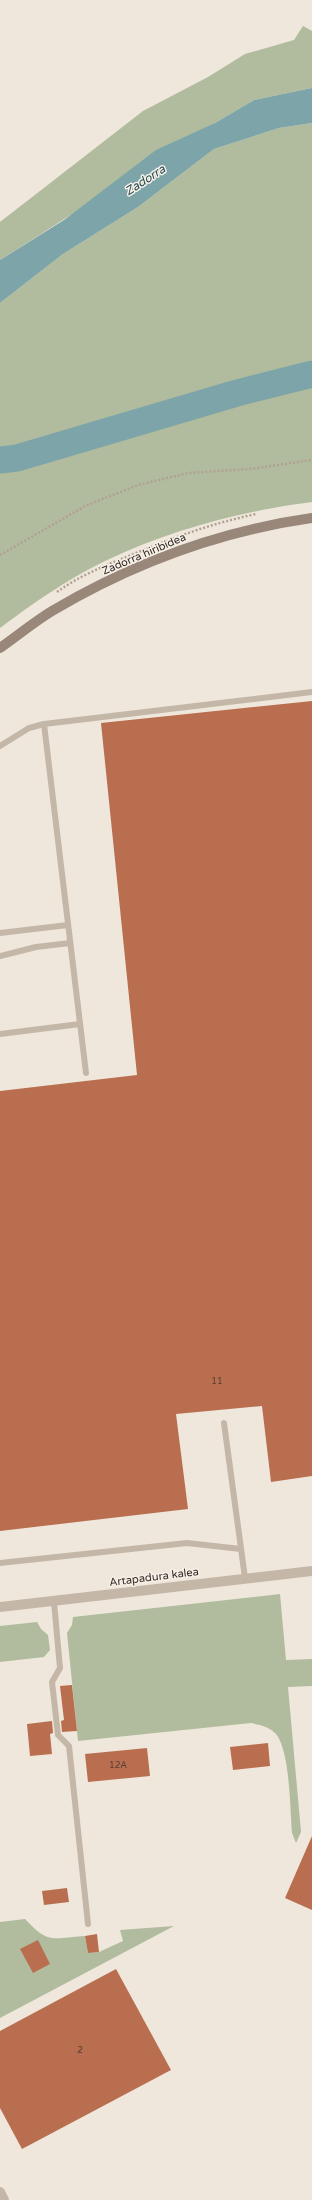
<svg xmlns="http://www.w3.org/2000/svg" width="312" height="2200" viewBox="0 0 312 2200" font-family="'Varela Round',sans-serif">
	<rect width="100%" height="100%" fill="#efe7db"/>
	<path fill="#b0bc9d" d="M303,26l9,5v57l-58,12 -39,23 -215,137v-38l143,-111 65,-34 37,-23 49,-14z
		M312,123v379c-71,9 -142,28 -207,59 -37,18 -72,42 -105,67v-325l63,-49 75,-47 76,-58 65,-21z
		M280,1594l6,66 26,-1v27l-24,1 13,145 -5,11 -4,-10c-2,-24 -2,-82 -16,-99 -7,-8 -16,-9 -25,-11l-173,18 -11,-108 5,-8 1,-8z
		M37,1622l4,7 7,6 2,15 -6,7 -44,5v-36z
		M25,1919c24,26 28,19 60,17l3,17 11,-1 24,-11 -3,-11 54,-4 -174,92v-96z"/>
	<path fill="#7da5a9" d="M312,88v35l-33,5 -65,21 -76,58 -75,47 -63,49v-43l64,-40 92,-70 59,-27 39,-23z"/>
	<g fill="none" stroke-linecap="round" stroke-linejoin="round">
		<path stroke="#7da5a9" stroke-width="27" d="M0,460l17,-2 220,-65 75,-19"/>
	</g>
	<path fill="#b96e4f" d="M312,701v775l-41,6 -9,-76 -86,8 12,95 -188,22v-440l137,-16 -36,-352z
		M72,1685l5,46 -15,1 -1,-11 3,-1 -4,-34z
		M52,1721l1,12 -3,1 2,20 -22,2 -3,-32z
		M268,1743l2,23 -37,4 -3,-23z
		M147,1748l3,28 -62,6 -3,-28z
		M312,1836v74l-27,-12z
		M67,1888l2,14 -25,3 -2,-14z
		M97,1934l2,18 -11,1 -3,-17z
		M38,1940l12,24 -17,9 -13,-24z
		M116,1969l55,101 -149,79 -22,-41v-77z"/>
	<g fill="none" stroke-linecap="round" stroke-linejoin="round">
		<path stroke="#b1a193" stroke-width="2.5" stroke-dasharray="2 2" stroke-linecap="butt" d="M0,555l85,-49 53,-21 50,-12 62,-4 62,-9
			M57,592c22,-16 49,-27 74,-37 41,-17 82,-32 125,-41"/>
		<path stroke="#c5b7a8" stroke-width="6" d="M44,724l42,349
			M0,746l29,-18 15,-4 268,-32
			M0,933l68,-8
			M0,956l36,-9 34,-4
			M0,1034l80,-10
			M224,1423l21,155
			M0,1563l187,-20 54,6
			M54,1602l6,66 -8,14 6,53 11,11 19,178"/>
		<path stroke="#c5b7a8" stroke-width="10" d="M0,2192l4,8"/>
		<path stroke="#c5b7a8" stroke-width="10" d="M0,1607l312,-36"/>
		<path stroke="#99877a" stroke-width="10" d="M0,648c17,-12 34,-26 52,-37 81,-48 168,-80 260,-93"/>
	</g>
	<g text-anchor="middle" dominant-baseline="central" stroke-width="3" stroke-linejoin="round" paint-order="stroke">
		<g font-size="9" fill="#543c32">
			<text x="217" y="1381">11</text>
			<text x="118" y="1765">12A</text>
			<text x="80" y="2050">2</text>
		</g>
		<g font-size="11" fill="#332c28" stroke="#f7f0e7">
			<text transform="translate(144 554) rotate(-23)">Zadorra hiribidea</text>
			<text transform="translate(154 1577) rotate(-7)">Artapadura kalea</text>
		</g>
		<g font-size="12" font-style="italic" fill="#224b50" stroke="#f7f0e7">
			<text transform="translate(145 180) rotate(-33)">Zadorra</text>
		</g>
	</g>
</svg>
